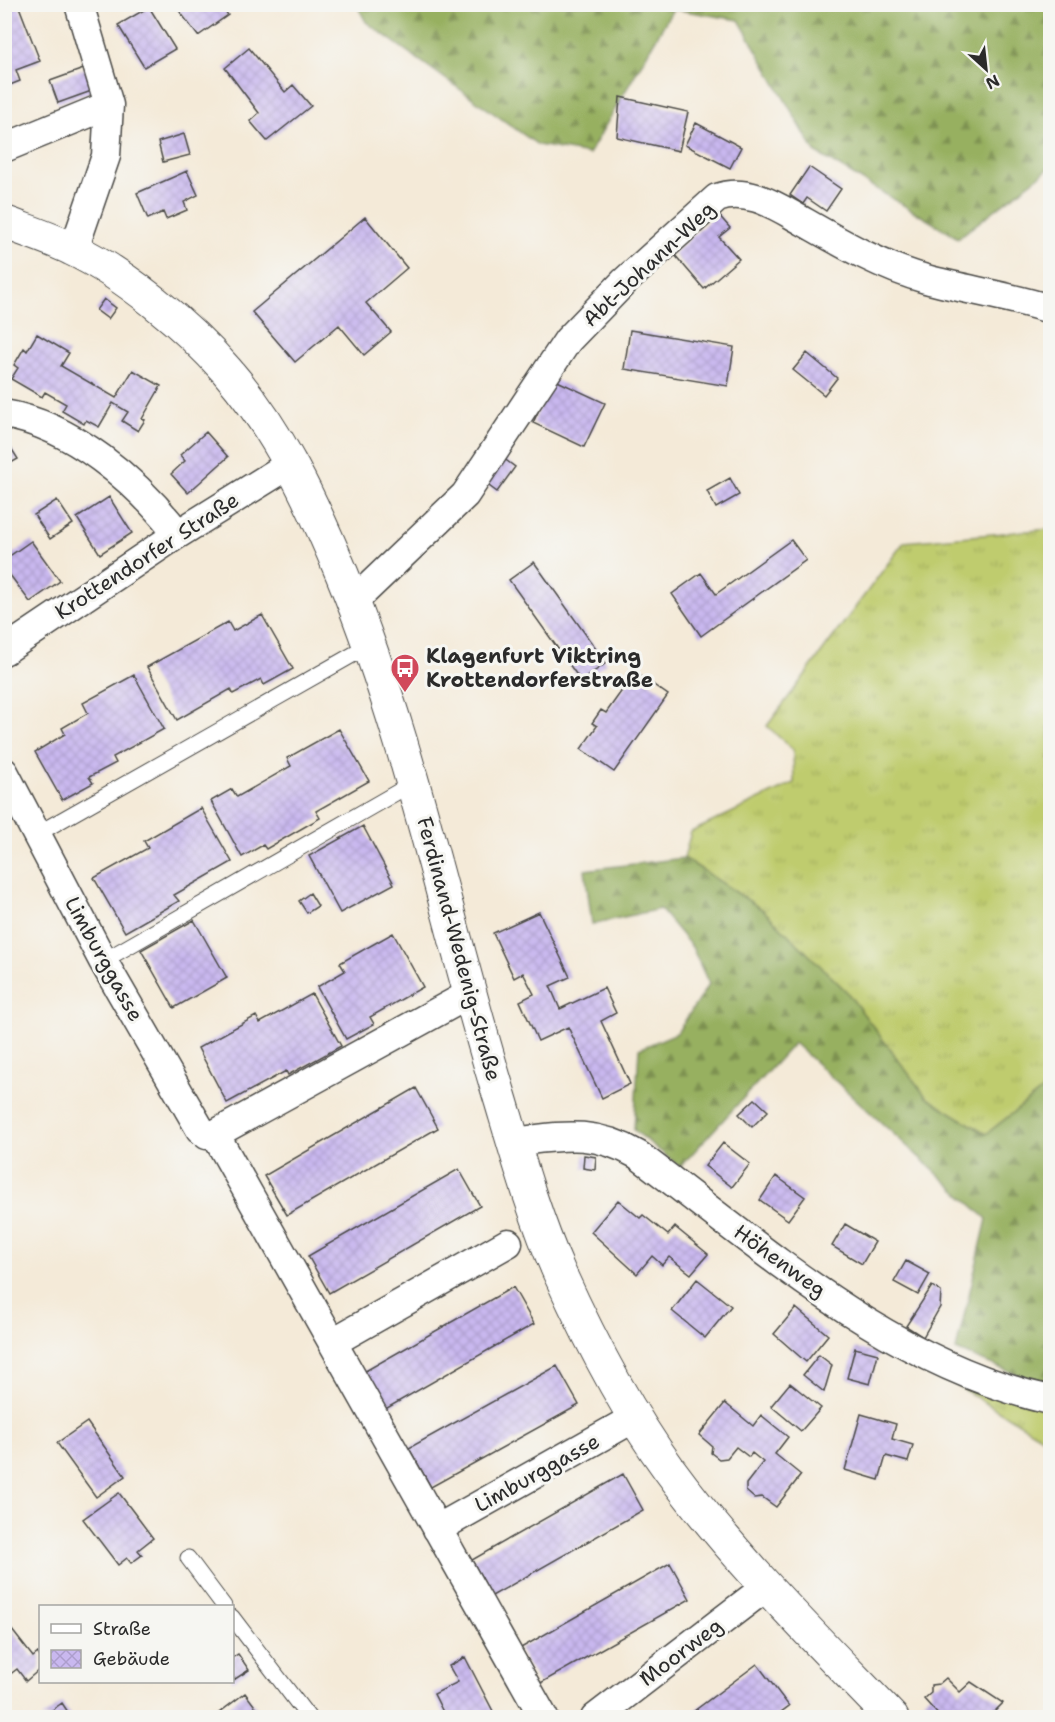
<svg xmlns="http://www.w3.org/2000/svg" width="1055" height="1722" viewBox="0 0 1055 1722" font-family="'Shantell Sans',sans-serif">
	<defs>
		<pattern id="grass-tufts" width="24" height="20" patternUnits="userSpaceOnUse" patternTransform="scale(1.5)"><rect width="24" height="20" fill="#bfcc6e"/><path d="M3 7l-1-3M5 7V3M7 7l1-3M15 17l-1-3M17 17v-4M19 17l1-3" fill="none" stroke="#a4af5f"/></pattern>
		<pattern id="forest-firs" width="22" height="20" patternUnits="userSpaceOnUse" patternTransform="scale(1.5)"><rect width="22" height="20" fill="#97b061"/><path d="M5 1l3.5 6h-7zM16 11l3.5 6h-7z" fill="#7b8f50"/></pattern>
		<pattern id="building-cross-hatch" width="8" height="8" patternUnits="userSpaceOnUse" patternTransform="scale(1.5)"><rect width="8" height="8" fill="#c9b8ef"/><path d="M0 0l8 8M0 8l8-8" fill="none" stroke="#ad9ecd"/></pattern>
	</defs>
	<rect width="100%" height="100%" fill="#f6f6f2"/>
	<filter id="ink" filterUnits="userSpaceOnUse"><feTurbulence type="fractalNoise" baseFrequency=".0167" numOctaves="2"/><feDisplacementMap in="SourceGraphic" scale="12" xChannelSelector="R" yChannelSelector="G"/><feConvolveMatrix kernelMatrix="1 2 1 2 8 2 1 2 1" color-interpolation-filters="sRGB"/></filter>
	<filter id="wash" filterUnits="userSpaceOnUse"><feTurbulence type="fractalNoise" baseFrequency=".008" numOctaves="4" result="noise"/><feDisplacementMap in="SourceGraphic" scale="24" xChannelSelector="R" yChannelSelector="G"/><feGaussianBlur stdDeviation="1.35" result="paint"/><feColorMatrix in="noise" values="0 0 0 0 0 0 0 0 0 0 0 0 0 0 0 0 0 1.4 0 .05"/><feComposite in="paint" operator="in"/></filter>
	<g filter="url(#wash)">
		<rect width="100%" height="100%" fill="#f4ead8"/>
		<path fill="url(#grass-tufts)" stroke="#757c4c" stroke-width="1.5" d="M1050,529v555l-64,50 -59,-36 -81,-107 -83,-81 -79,-52 7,-26 103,-49 -1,-33 -26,-24 137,-184z
			M928,1368l122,43v31z"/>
		<path fill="url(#forest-firs)" stroke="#616e46" stroke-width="1.5" d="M357,5h693v163l-92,70 -143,-86 -76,-132 -66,-11 -84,145 -51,-9 -172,-123z
			M684,858l79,52 83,81 81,107 59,36 64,-50v300h-10l-84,-34 31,-131 -193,-176 -114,124 -46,-37 5,-81 38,-16 32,-49 -17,-37 -32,-38 -68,15 -7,-54z"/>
		<g id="blocks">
			<path fill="url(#building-cross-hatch)" d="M4,4h14l22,57 -24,9 4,11 -15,6z
				M175,5h45l8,10 -30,21z
				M149,7l26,42 -31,18 -26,-42z
				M249,48l36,44 8,-7 18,21 -44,35 -17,-20 9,-8 -34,-45z
				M89,67l8,22 -39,14 -8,-22z
				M620,97l68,15 -9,39 -62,-14z
				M696,123l45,24 -11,21 -45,-23z
				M184,134l6,21 -27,7 -5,-20z
				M809,167l32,22 -15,22 -19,-13 -4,6 -13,-9z
				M187,171l11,24 -14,7 3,8 -21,9 -3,-7 -15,7 -11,-26z
				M717,213l13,15 -11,9 20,22 -35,30 -30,-35z
				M365,217l42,51 -41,35 25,29 -27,23 -25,-30 -44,37 -43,-50z
				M104,299l12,9 -8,11 -12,-9z
				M630,330l104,17 -6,39 -104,-17z
				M37,334l32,19 -8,13 55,32 17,-28 28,16 -19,33 3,1 -7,11 -16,-10 6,-9 -15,-9 -14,24 -13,-7 -2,4 -22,-13 4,-7 -21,-12 -3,5 -31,-18 7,-11 -4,-3 10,-17 3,3z
				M807,353l30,25 -13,17 -31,-25z
				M553,379l52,24 -21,44 -51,-24z
				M206,432l22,25 -40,36 -17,-19 14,-13 -5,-6z
				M4,437l14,22 -14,8z
				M503,458l12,9 -18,25 -12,-9z
				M730,478l9,17 -23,13 -9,-17z
				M109,497l23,36 -32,21 -23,-36z
				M57,500l16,24 -23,15 -16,-24z
				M791,540l15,20 -105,76 -29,-42 29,-21 15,21z
				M31,541l29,40 -30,21 -26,-35v-7z
				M534,562l72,101 -25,18 -72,-101z
				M262,615l31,54 -29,16 -3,-6 -28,15 -2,-5 -54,31 -30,-53 81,-45 5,9z
				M635,672l33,23 -54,77 -33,-23 16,-23 -5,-3 9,-13 5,3z
				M134,675l30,54 -51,28 3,6 -27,14 4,6 -31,17 -27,-48 30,-18 -3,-6 26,-15 -5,-10z
				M339,729l30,52 -53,30 4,7 -54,31 -3,-4 -21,12 -31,-56 21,-12 5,8 54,-31 -4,-8z
				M201,808l31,54 -58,33 5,6 -54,31 -31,-54 54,-30 -4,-7z
				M363,826l31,58 -54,29 -31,-57z
				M310,893l8,13 -11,7 -8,-12z
				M539,912l31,65 -20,9 10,23 44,-21 12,25 -15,8 29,63 -28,14 -34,-71 -30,14 -18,-40 14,-7 -11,-21 -9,5 -21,-45z
				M194,920l33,58 -53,30 -33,-58z
				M393,933l30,54 -53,30 4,7 -28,15 -29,-52 28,-16 -5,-8z
				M312,994l29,52 -53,29 -2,-4 -59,32 -29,-55 58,-32 4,7z
				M416,1088l22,40 -151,87 -23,-39z
				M755,1099l13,12 -16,16 -13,-13z
				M723,1143l27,21 -18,23 -27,-21z
				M584,1155l12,2 -1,13 -12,-2z
				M459,1169l21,37 -151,87 -21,-37z
				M776,1176l29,21 -17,23 -28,-20z
				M618,1200l22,18 3,-3 25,20 7,-8 33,27 -17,20 -22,-17 -7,8 -10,-9 -15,18 -46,-42z
				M845,1224l30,18 -13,22 -30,-18z
				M906,1261l24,13 -12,21 -24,-13z
				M697,1279l34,27 -26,32 -33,-27z
				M932,1286l9,6 -1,15 -17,30 -17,-11z
				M513,1287l21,37 -152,87 -22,-37z
				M796,1308l32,27 -22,27 -32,-28z
				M855,1348l23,6 -8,30 -23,-6z
				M819,1355l13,10 -8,27 -21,-17z
				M557,1366l22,39 -148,82 -22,-39z
				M790,1383l31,25 -20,23 -30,-25z
				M725,1403l28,23 8,-11 27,22 -13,17 26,21 -25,32 -14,-10 -8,1 -8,-7v-7l17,-22 -11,-9 -3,4 -13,-10 -9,11 -8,1 -8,-6 1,-7 -13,-11z
				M861,1414l35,10 -4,15 21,6 -5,17 -22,-6 -7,24 -34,-10z
				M87,1422l38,54 -29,21 -39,-54z
				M623,1474l20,36 -151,86 -20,-36z
				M119,1493l34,45 -15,12 4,5 -11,8 -4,-5 -9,7 -35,-46z
				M670,1563l20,36 -151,85 -20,-35z
				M8,1625l25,32 5,-4 2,4v12l-14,12 -9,-12 -13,10v-51z
				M238,1654l11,16 -17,11v-23z
				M465,1657l30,58 -5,3h-44l-12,-24 24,-12 -9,-16z
				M757,1664l32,42 -16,12h-81l-2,-4z
				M946,1678l14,14 11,-10 32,21 -15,15h-47l-17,-19 7,-6v-8l8,-1z
				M245,1693l18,24 -47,1 -1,-2z
				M62,1703l10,15h-31z"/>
		</g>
	</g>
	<g filter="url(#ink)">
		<use href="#blocks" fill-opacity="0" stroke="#494845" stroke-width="1.5"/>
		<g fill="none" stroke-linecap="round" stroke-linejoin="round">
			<g stroke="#494845" stroke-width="17">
				<path id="service" d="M37,834l333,-189
					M103,961l310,-178
					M188,1558l36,48
					M232,1617l77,101"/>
			</g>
			<g stroke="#494845" stroke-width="31">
				<path id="minor" d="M4,148l105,-43 -30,-101
					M74,249l32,-93 3,-51
					M4,414c68,11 133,67 174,120
					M353,602l112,-107 103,-155 56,-58 93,-84c27,-10 53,4 77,18 42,24 85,50 132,63 41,11 83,17 124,30
					M4,651l174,-117 114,-71
					M4,772l99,189 97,168 7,6 8,-1 253,-139
					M215,1134l329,584
					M513,1142c50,-6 80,-13 125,13 127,95 254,210 412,245
					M333,1342l175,-99
					M437,1529l199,-112
					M595,1718l171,-131"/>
			</g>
			<g stroke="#494845" stroke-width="35">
				<path id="tertiary" d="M4,222c23,9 46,16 68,27 53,25 116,77 155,122 52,60 85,131 115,203 70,170 105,352 159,527 17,57 34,117 58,171 31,68 66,137 110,197 66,90 146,169 223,249"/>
			</g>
			<use href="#service" stroke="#fff" stroke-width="15"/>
			<use href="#minor" stroke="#fff" stroke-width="28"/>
			<use href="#tertiary" stroke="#fff" stroke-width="33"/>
		</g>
	</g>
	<defs>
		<g id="bus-pin" transform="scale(1.5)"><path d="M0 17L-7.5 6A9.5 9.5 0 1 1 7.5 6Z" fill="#d1495b" stroke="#f6f6f2"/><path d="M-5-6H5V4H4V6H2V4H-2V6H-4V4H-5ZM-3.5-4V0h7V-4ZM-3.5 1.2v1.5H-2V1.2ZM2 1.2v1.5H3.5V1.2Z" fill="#fff"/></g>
	</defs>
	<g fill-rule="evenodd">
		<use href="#bus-pin" x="405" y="668"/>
	</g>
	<g text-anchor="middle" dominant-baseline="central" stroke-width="6" stroke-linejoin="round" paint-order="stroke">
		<g font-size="21" fill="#2b2b2b" stroke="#f6f6f2">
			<text transform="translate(649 264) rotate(-43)">Abt-Johann-Weg</text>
			<text transform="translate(147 556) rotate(-33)">Krottendorfer Straße</text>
			<text transform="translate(459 949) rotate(75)">Ferdinand-Wedenig-Straße</text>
			<text transform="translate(104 959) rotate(61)">Limburggasse</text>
			<text transform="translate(780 1261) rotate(36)">Höhenweg</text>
			<text transform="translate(537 1473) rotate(-29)">Limburggasse</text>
			<text transform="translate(681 1652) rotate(-37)">Moorweg</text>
		</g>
		<g font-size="21" font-weight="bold" fill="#2b2b2b" stroke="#f6f6f2" text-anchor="start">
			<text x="426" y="656">Klagenfurt Viktring<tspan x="426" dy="24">Krottendorferstraße</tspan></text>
		</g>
	</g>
	<rect width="1055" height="1722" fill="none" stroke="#f6f6f2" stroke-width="24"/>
	<rect x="39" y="1605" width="195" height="78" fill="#f6f6f2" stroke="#a5a5a2" stroke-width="1.5"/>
	<rect x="51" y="1624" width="30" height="9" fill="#ffffff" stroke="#a5a5a2" stroke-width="1.5"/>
	<text x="93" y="1635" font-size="18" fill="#2b2b2b">Straße</text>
	<rect x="51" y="1650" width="30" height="18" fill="url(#building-cross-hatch)" stroke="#a5a5a2" stroke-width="1.5"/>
	<text x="93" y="1665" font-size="18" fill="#2b2b2b">Gebäude</text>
	<g transform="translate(986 69) rotate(153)" stroke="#f6f6f2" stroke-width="4.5" paint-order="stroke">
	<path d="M0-4.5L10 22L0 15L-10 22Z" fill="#2b2b2b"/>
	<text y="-9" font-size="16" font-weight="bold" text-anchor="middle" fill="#2b2b2b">N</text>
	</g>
</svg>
